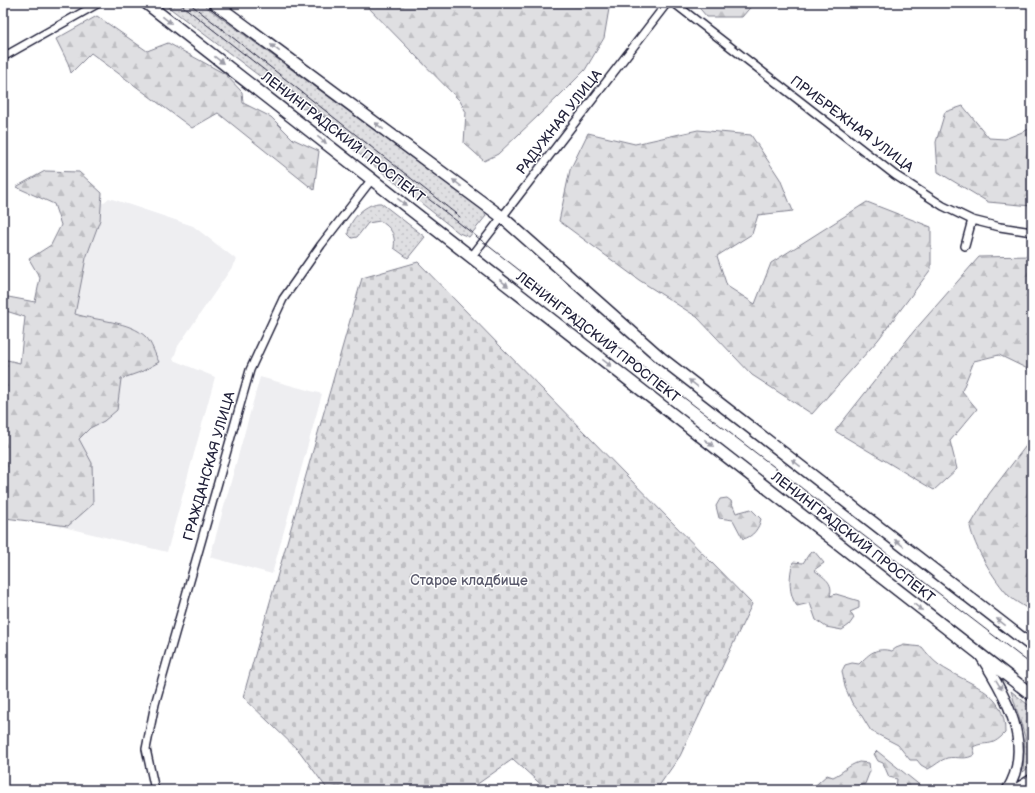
<svg xmlns="http://www.w3.org/2000/svg" width="1035" height="793" viewBox="0 0 1035 793" font-family="'Balsamiq Sans',sans-serif">
	<defs>
		<pattern id="grass-dots" width="8" height="8" patternUnits="userSpaceOnUse"><rect width="8" height="8" fill="#dfdfe2"/><path d="M2 2h.1M6 6h.1" fill="none" stroke="#bfbfc3" stroke-width="1.8" stroke-linecap="round"/></pattern>
		<pattern id="forest-firs" width="22" height="20" patternUnits="userSpaceOnUse"><rect width="22" height="20" fill="#dfdfe2"/><path d="M5 1l3.5 6h-7zM16 11l3.5 6h-7z" fill="#bfbfc3"/></pattern>
		<pattern id="cemetery-stones" width="16" height="16" patternUnits="userSpaceOnUse"><rect width="16" height="16" fill="#dfdfe2"/><path d="M2 7V4a2 2 0 0 1 4 0v3zM10 15v-3a2 2 0 0 1 4 0v3z" fill="#bfbfc3"/></pattern>
	</defs>
	<rect width="100%" height="100%" fill="#fff"/>
	<filter id="ink" filterUnits="userSpaceOnUse"><feTurbulence type="fractalNoise" baseFrequency=".025" numOctaves="2"/><feDisplacementMap in="SourceGraphic" scale="8" xChannelSelector="R" yChannelSelector="G"/><feConvolveMatrix kernelMatrix="1 2 1 2 8 2 1 2 1" color-interpolation-filters="sRGB"/></filter>
	<g filter="url(#ink)">
		<path fill="#eeeef1" d="M109,198l84,28 44,34 -59,86 -5,14 42,17 -48,175 -158,-38 83,-302z
			M260,377l62,17 -50,180 -62,-17z"/>
		<path fill="url(#grass-dots)" stroke="#80808e" d="M163,3h38l282,207 3,6 -17,21 -10,-4 -106,-84 1,-10 -41,-33 -10,3z
			M378,203h3l44,34 -17,21 -14,-10c2,-13 -3,-21 -14,-27l-12,2 -11,14 -5,1 -4,-4c1,-14 16,-29 30,-31z
			M1011,691l21,17v57l-9,7 2,-35z"/>
		<path fill="url(#forest-firs)" stroke="#80808e" d="M364,3h246l-6,35 -19,32 -27,27 -60,57 -14,7 -20,-18 2,-31 -6,-11z
			M695,3h59l-12,14h-35z
			M97,16l50,35 21,-8 57,31 17,18 1,11 28,14 22,22 26,12 -5,39 -96,-77 -26,15 -101,-75 -20,20 -3,-10 -12,-24z
			M963,106l26,32 16,1 27,-11v78l-44,-4 -50,-30 -2,-30 9,-30z
			M698,130l53,5 29,44 13,32 -35,4 -6,19 -35,22 10,30 28,18 16,-41 96,-61 64,25v42l-53,71 -66,74 -60,-39 -55,-58 -58,-37 -80,-59 11,-51 18,-37 47,11z
			M45,171l34,1 23,21 -2,27 -14,38 -11,56c22,7 55,7 71,23 6,6 9,18 13,25l-16,9 -22,8 -4,31 -13,11 -14,7 -11,11 13,24 1,41 -25,22 -63,-8 -2,2v-161l17,4 5,-46 -22,-7v-14l32,6 5,-24 -11,-19 22,-14 10,-20 -7,-21 -38,-17z
			M1032,256v115l-33,-16 -25,6 -12,30 15,18 -27,32 7,28 -23,21 -99,-59 79,-100 65,-74z
			M1032,438v174c-7,-6 -17,-10 -23,-16 -15,-16 -35,-49 -39,-70l19,-32z
			M727,498l4,3 5,12 15,-4 10,10c-2,9 -8,18 -18,20l-10,-19 -14,-2 -3,-12 4,-7z
			M814,551l10,12 -10,7c10,8 20,12 16,26l6,-2 23,7v7l-9,4 4,6 -5,7 -7,5 -16,-3 -10,-7 -6,-17 -13,3c-9,-11 -8,-31 -4,-44l10,1 6,-9z
			M904,645l18,2c5,6 10,13 17,18 29,20 67,25 66,68 -15,16 -18,7 -32,14l2,7c-8,7 -18,2 -28,4 -7,2 -12,8 -19,11l-7,-4 -4,-5h-7l-12,-15 -27,-14 -11,-18 -8,-10 -7,-16 -3,-16 3,-6 7,-2 7,1c11,-11 17,-17 33,-13l4,-3z
			M877,751l45,36 -12,3 -14,-1 1,-10 -8,-2 -6,-14 -5,-2 -4,-7z
			M859,762l10,1 1,8 -5,13 -8,2 -2,4h-45l17,-15 6,2c11,-5 14,-11 26,-15z"/>
		<path fill="url(#cemetery-stones)" stroke="#80808e" d="M418,262l334,342 -72,152 -24,34h-109l-34,-31 -44,31h-119l-14,-3 -8,3 -28,-38 -57,-55 119,-419z"/>
		<g fill="none" stroke-linecap="round" stroke-linejoin="round">
			<g stroke="#22223b" stroke-width="10">
				<path id="minor" d="M674,3l221,172 48,31 29,14 28,7 32,5
					M3,57l96,-54
					M965,246l7,-26
					M472,256l195,-253
					M155,790l-9,-41 9,-45 95,-334 33,-71 38,-54 51,-66"/>
			</g>
			<g stroke="#22223b" stroke-width="12">
				<path id="tertiary" d="M981,657c24,37 54,89 26,133
					M1014,790l18,-11"/>
			</g>
			<g stroke="#22223b" stroke-width="14">
				<path id="secondary" d="M146,3l886,692
					M214,3l288,214 159,141 371,288"/>
			</g>
			<use href="#minor" stroke="#fff" stroke-width="7"/>
			<use href="#tertiary" stroke="#fff" stroke-width="9"/>
			<use href="#secondary" stroke="#fff" stroke-width="11"/>
			<path stroke="#22223b" stroke-width="1" d="M179,3l400,314 453,348
				M189,3l271,214"/>
		</g>
		<defs><path id="oneway-solid" d="M-6-.8H1V-3.2L6.5 0L1 3.2V.8H-6Z"/></defs>
		<g fill="#9c9ca7">
			<use href="#oneway-solid" transform="translate(167 20) rotate(38)"/>
			<use href="#oneway-solid" transform="translate(275 48) rotate(-143)"/>
			<use href="#oneway-solid" transform="translate(219 60) rotate(38)"/>
			<use href="#oneway-solid" transform="translate(379 126) rotate(-143)"/>
			<use href="#oneway-solid" transform="translate(322 140) rotate(38)"/>
			<use href="#oneway-solid" transform="translate(457 183) rotate(-143)"/>
			<use href="#oneway-solid" transform="translate(402 202) rotate(38)"/>
			<use href="#oneway-solid" transform="translate(504 283) rotate(38)"/>
			<use href="#oneway-solid" transform="translate(607 363) rotate(38)"/>
			<use href="#oneway-solid" transform="translate(693 383) rotate(-142)"/>
			<use href="#oneway-solid" transform="translate(709 443) rotate(38)"/>
			<use href="#oneway-solid" transform="translate(796 463) rotate(-142)"/>
			<use href="#oneway-solid" transform="translate(899 543) rotate(-142)"/>
			<use href="#oneway-solid" transform="translate(918 607) rotate(38)"/>
			<use href="#oneway-solid" transform="translate(1001 622) rotate(-142)"/>
			<use href="#oneway-solid" transform="translate(999 685) rotate(58)"/>
		</g>
	</g>
	<g text-anchor="middle" dominant-baseline="central" stroke-width="3" stroke-linejoin="round" paint-order="stroke">
		<g font-size="14" fill="#22223b" stroke="#fff">
			<text transform="translate(559 122) rotate(-52)">РАДУЖНАЯ УЛИЦА</text>
			<text transform="translate(852 124) rotate(37)">ПРИБРЕЖНАЯ УЛИЦА</text>
			<text transform="translate(343 137) rotate(38)">ЛЕНИНГРАДСКИЙ ПРОСПЕКТ</text>
			<text transform="translate(598 337) rotate(38)">ЛЕНИНГРАДСКИЙ ПРОСПЕКТ</text>
			<text transform="translate(209 466) rotate(-74)">ГРАЖДАНСКАЯ УЛИЦА</text>
			<text transform="translate(853 537) rotate(38)">ЛЕНИНГРАДСКИЙ ПРОСПЕКТ</text>
		</g>
		<g font-size="14" fill="#5b5b6d" stroke="#fff">
			<text x="469" y="580">Старое кладбище</text>
		</g>
	</g>
	<rect width="1035" height="793" fill="none" stroke="#fff" stroke-width="16"/>
	<rect x="8" y="8" width="1019" height="777" fill="none" stroke="#22223b" stroke-width="1.5" filter="url(#ink)"/>
</svg>
